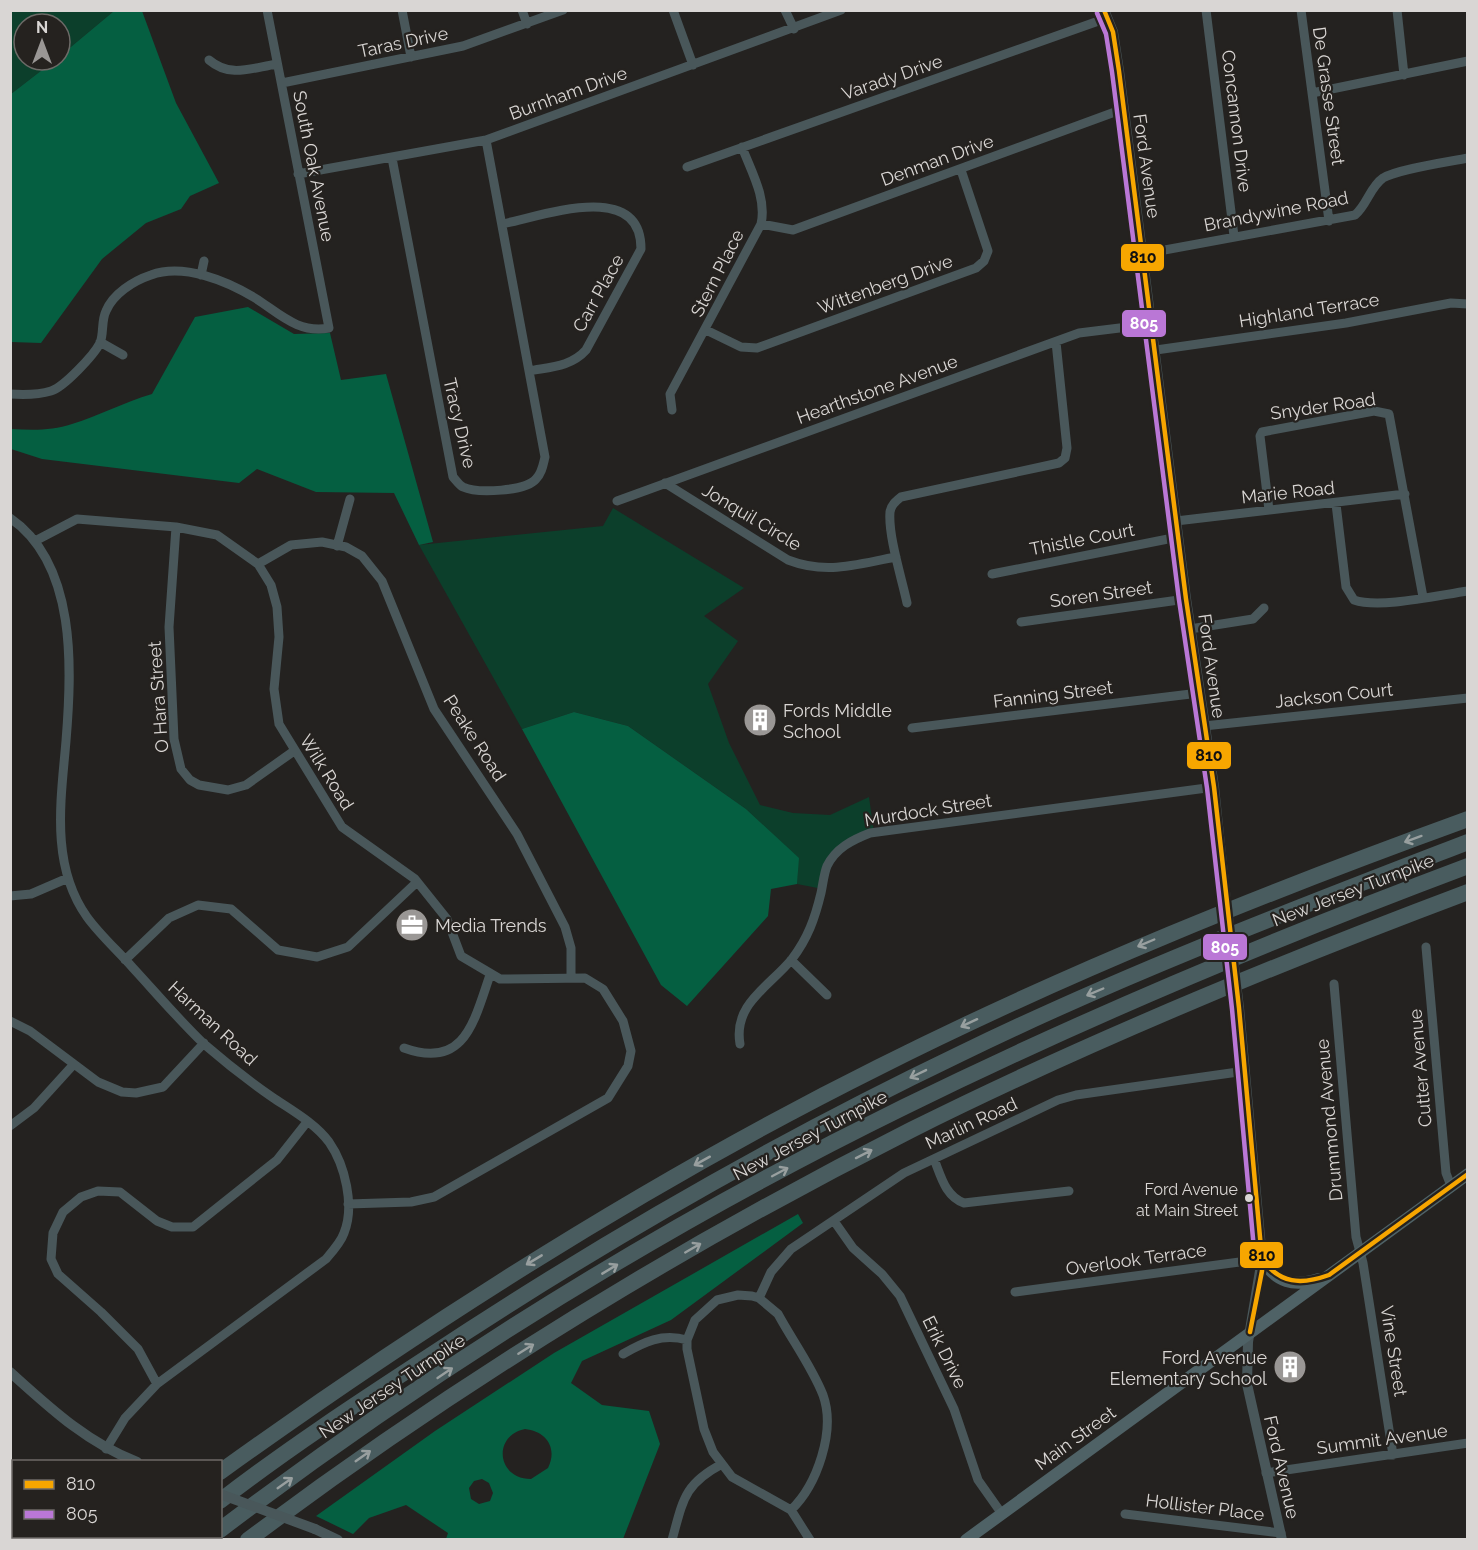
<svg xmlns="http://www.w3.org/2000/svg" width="1478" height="1550" viewBox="0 0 1478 1550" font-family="Raleway,sans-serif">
	<rect width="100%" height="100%" fill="#242220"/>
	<path fill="#0c3f2b" d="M11,11h103l-54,45v-32h-36v36h31l-44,34z
		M613,508l131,80 -40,28 34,25 -30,43 21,59 31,62 33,8 37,2 39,-18 5,36 -39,23 -12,33 -26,-5 1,-26 -52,-49 -118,-83 -54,-14 -52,17 -103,-184 184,-19z"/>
	<path fill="#055f41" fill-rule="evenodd" d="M114,11h28l34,92 43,80 -29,13 -9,13 -35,14 -44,36 -61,84 -30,-1v-248l44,-34h5v-4z
		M248,307l46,27 36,-1 11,47 45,-6 47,168 -14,3 -25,-52 -78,-1 -59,-23 -18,14 -197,-24 -31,-10v-20c20,1 41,2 61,-5 27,-8 52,-22 80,-30l43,-77z
		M574,712l54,14 118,83 53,49 -2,26 -26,5 -3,27 -81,90 -26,-21 -139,-256z
		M798,1214l5,9 -132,97 -89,41 -11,22 31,22 47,6 11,33 -37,95h-177l2,-6 -42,-28 -37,13 -16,16 -37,-18 119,-85 119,-78zM525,1429c21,2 33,19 23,39l-17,11c-34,0 -39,-43 -6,-50zM482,1479l7,4 4,10 -3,8 -11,3 -8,-5 -2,-11 5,-7z"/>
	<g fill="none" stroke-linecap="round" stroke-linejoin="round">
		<path stroke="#49575a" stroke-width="9" d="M402,10l9,47
			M522,10l5,14
			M673,10l20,55
			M785,10l9,19
			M1206,10l28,226
			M1301,10l28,211
			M1397,10l7,65
			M209,60c21,18 42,8 68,4
			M282,83l181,-37 100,-36
			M1312,93l156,-32
			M392,158l61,319c3,3 6,8 10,10 15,7 63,4 73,-8 6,-6 7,-14 9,-22l-59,-317
			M687,167l420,-149
			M298,174l188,-34 355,-130
			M502,224c41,-8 139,-45 139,25l-55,101c-15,17 -37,17 -57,21
			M761,224l32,6 330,-121
			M1143,254l212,-39c12,-10 15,-28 28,-37 15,-9 65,-16 85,-20
			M201,275l3,-14
			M706,330l35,17 16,1 219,-80 8,-7 4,-10 -27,-81
			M100,342l23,13
			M1156,350l190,-27 105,-20 17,1
			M10,394c15,1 28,1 41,-3 13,-4 43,-36 49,-48 4,-9 1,-22 6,-32 7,-17 27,-30 45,-36 33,-12 76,6 104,23 24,15 43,36 74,30l-62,-318
			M672,410l-2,-16 91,-170c6,-26 -10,-53 -19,-77
			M665,483l123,77c39,15 69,4 108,-3
			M617,501l462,-168 73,-9
			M1336,504l10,83 8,13c26,9 85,-5 114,-9
			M1269,510l-9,-74 2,-4 112,-21 15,3 34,183
			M10,518c67,46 62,151 56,223 -5,59 -16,124 21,176 13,18 31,34 46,51 23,25 46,52 71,76 22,19 45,37 68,53 19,13 43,26 57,45 16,23 26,64 15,91 -3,9 -12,19 -18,26l-169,125 -32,34 -19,31
			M1176,521l229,-27
			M176,527l-7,100 5,112 7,30 9,11 9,5 29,5 18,-5 48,-34
			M35,541l42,-22 99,8 41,8 41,29 13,21 6,22 2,30 -5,52 5,35 63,103 73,52 32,40 14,37 39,23 85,-1 18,11 20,32 8,30 -3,15 -20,32 -174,99 -23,5 -63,2
			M337,546l13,-47
			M258,564l33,-19 31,-3 24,5 16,9 20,25 52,128 83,125 48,93 6,21v28
			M992,574l186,-37
			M907,603c-5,-24 -19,-67 -17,-91 1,-7 6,-11 11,-15l158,-34 6,-5 2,-10 -11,-106
			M1021,622l165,-23
			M1190,629l63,-10 11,-11
			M1204,726l264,-28
			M912,728l287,-35
			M10,896l21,-2 37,-16
			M1426,947l20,226 5,13
			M125,960l44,-42 29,-13 33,4 47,41 39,7 31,-10 69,-65
			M791,960l36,35
			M1334,984l22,253 7,26 30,192
			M10,1021l20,10 44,33 -40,44 -24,18
			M740,1044c-7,-40 29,-57 52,-85 16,-21 23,-41 29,-66 2,-9 3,-20 6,-27 9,-18 25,-26 43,-33l344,-46
			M404,1048c61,22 70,-27 86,-73
			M74,1064l24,18 24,10 14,1 27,-6 41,-44
			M934,1159c7,17 11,37 30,44l105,-12
			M834,1221l19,27 29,26 18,22 54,113 24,71 24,34
			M1015,1292l247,-33
			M759,1298l12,-26 20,-23 113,-76 154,-73 18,-5 169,-24
			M623,1354c21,-12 39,-21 64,-14
			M157,1384l-19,-35 -37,-37 -43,-38 -7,-15 2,-26 10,-21 18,-15 17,-6 22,1 37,29 15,6h21l84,-67 30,-38
			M1266,1473l202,-30
			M791,1510c26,-25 45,-79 32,-115 -11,-28 -31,-55 -45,-81l-19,-16 -7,-2 -14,-1 -21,5 -22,20 -8,20v9l17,80 9,23 19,25 59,33 19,30
			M1125,1514l156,19
			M672,1540c11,-40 12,-56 50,-76"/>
		<path stroke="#49575a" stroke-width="10" d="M1104,10l9,22 6,39 67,528 28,188 10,96
			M1239,1008l23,251 -14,83 -1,42 35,156
			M10,1372c40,36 76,70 127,90
			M315,1529l23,11"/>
		<path stroke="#4f6266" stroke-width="12" d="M1262,1259c14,24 32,28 57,20
			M966,1540l502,-366"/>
		<path stroke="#495c5f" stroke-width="16" d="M220,1472c210,-151 428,-290 659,-405 191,-96 388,-175 589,-248
			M220,1501c66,-51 136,-97 205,-142 172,-114 351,-217 537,-306 164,-80 335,-145 506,-211
			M220,1530c213,-161 445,-306 684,-423 183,-90 372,-169 564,-241
			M130,1540l4,-4
			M170,1540l4,-4
			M248,1540c208,-156 431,-293 663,-410 180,-90 368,-167 557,-238"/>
		<path stroke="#49575a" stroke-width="10" d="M1224,883l15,125
			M220,1494l95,35"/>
		<g stroke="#25221f" stroke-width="9">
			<path id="bus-1" d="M1104,10l9,22 6,39 67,528 28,188 25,221 23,251c18,25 39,26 67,16l139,-101
				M1250,1332l12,-61 -1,-26"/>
		</g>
		<g stroke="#25221f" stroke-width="9">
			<path id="bus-2" d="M1097,13l9,21 6,38 67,528 28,188 25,221 23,251"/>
		</g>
		<use href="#bus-1" stroke="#f7a600" stroke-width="4.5"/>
		<use href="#bus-2" stroke="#ba77d6" stroke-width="4.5"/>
	</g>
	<defs><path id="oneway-shaft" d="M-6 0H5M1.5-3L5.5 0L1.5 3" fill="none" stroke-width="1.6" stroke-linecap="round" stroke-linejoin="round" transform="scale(1.5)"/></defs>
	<g stroke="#989f9f">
		<use href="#oneway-shaft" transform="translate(1413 839) rotate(160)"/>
		<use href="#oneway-shaft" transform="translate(1146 943) rotate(157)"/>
		<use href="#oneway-shaft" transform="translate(1095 992) rotate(157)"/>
		<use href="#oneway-shaft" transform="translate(969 1023) rotate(155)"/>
		<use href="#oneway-shaft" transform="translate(918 1074) rotate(154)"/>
		<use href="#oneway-shaft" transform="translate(864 1154) rotate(-27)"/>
		<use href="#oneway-shaft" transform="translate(702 1161) rotate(151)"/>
		<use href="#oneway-shaft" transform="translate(780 1172) rotate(-28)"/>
		<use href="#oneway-shaft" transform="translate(693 1248) rotate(-30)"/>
		<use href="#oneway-shaft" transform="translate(534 1260) rotate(149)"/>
		<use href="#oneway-shaft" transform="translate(610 1269) rotate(-31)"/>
		<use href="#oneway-shaft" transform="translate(526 1349) rotate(-32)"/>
		<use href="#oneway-shaft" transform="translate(445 1373) rotate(-34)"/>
		<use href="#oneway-shaft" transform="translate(363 1456) rotate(-35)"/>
		<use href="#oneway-shaft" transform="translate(285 1483) rotate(-35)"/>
	</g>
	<defs>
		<g id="building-disc" transform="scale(1.725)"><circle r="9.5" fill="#9a9795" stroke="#25221f"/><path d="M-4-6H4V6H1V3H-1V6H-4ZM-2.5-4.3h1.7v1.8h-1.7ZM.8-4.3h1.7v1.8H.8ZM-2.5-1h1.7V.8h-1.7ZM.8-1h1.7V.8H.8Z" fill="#fff"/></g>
		<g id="office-disc" transform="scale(1.725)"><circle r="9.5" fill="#9a9795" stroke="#25221f"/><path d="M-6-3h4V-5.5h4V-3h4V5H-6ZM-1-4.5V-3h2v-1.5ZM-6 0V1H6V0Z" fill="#fff"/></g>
	</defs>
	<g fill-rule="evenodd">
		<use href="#building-disc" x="760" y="720"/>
		<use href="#office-disc" x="412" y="925"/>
		<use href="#building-disc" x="1290" y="1367"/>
	</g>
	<circle fill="#d9d6d4" stroke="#25221f" stroke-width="2" cx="1249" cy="1198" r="5"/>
	<g text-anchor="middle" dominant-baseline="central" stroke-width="4.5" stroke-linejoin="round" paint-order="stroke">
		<g font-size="16" fill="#d9d6d4" stroke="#25221f" text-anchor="end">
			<text x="1238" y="1189">Ford Avenue<tspan x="1238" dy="21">at Main Street</tspan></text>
		</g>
		<g font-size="18" fill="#d9d6d4" stroke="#25221f">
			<text transform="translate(403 42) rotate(-12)">Taras Drive</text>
			<text transform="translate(892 77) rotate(-19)">Varady Drive</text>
			<text transform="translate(568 93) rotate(-20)">Burnham Drive</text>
			<text transform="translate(1329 96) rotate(82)">De Grasse Street</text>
			<text transform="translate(1237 121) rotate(83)">Concannon Drive</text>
			<text transform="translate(937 160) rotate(-20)">Denman Drive</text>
			<text transform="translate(314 166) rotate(79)">South Oak Avenue</text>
			<text transform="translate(1147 166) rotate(82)">Ford Avenue</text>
			<text transform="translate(1276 211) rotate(-11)">Brandywine Road</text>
			<text transform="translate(717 273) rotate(-63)">Stern Place</text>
			<text transform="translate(885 284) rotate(-20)">Wittenberg Drive</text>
			<text transform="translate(598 293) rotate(-61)">Carr Place</text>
			<text transform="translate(1309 310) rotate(-9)">Highland Terrace</text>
			<text transform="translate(877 389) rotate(-20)">Hearthstone Avenue</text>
			<text transform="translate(1323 406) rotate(-8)">Snyder Road</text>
			<text transform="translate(460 423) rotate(77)">Tracy Drive</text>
			<text transform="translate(1288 492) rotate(-6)">Marie Road</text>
			<text transform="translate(752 517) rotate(31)">Jonquil Circle</text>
			<text transform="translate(1082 539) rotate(-11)">Thistle Court</text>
			<text transform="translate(1101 594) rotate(-8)">Soren Street</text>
			<text transform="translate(1212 666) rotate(82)">Ford Avenue</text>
			<text transform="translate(1053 694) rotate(-7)">Fanning Street</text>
			<text transform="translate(1334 695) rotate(-6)">Jackson Court</text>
			<text transform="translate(158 697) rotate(-94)">O Hara Street</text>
			<text transform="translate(475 738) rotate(57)">Peake Road</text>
			<text transform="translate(327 772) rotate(58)">Wilk Road</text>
			<text transform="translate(928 810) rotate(-9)">Murdock Street</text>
			<text transform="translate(1353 890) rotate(-21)">New Jersey Turnpike</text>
			<text transform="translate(213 1023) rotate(43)">Harman Road</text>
			<text transform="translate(1420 1068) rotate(-95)">Cutter Avenue</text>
			<text transform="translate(1329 1120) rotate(-95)">Drummond Avenue</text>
			<text transform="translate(971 1123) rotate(-25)">Marlin Road</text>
			<text transform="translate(810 1135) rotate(-28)">New Jersey Turnpike</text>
			<text transform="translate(1136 1259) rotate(-8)">Overlook Terrace</text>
			<text transform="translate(1394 1351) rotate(81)">Vine Street</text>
			<text transform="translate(945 1352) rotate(64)">Erik Drive</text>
			<text transform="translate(392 1386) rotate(-34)">New Jersey Turnpike</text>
			<text transform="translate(1075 1438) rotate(-36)">Main Street</text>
			<text transform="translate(1382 1439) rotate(-8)">Summit Avenue</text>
			<text transform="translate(1282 1467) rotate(77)">Ford Avenue</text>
			<text transform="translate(1205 1507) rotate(7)">Hollister Place</text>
		</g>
		<g font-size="18" fill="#d9d6d4" stroke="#25221f" text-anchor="start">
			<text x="783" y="710">Fords Middle<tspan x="783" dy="21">School</tspan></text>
			<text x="435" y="925">Media Trends</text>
			<text x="1267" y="1357" text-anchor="end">Ford Avenue<tspan x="1267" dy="21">Elementary School</tspan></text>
		</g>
	</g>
	<g stroke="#25221f" stroke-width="2">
		<rect x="1120" y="243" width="45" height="29" rx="6" fill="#f7a600"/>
		<rect x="1121" y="309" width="46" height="29" rx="6" fill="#ba77d6"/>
		<rect x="1186" y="741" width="46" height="29" rx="6" fill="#f7a600"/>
		<rect x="1202" y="933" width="46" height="28" rx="6" fill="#ba77d6"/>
		<rect x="1239" y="1241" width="45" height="28" rx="6" fill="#f7a600"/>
	</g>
	<g font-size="16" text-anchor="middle" font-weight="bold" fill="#fff">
		<text x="1144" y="329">805</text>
		<text x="1225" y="953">805</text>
	</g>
	<g font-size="16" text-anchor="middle" font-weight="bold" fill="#111">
		<text x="1143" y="263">810</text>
		<text x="1209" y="761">810</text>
		<text x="1262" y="1261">810</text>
	</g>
	<rect width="1478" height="1550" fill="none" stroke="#d9d6d4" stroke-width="24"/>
	<rect x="12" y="1460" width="210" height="78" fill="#25221f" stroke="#6d6a67" stroke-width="1.5"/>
	<rect x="24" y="1480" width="30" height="9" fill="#f7a600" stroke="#6d6a67" stroke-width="1.5"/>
	<text x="66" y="1490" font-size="18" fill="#d9d6d4">810</text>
	<rect x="24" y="1510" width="30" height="9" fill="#ba77d6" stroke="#6d6a67" stroke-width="1.5"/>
	<text x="66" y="1520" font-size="18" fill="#d9d6d4">805</text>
	<g transform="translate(42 42)"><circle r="28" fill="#25221f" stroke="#6d6a67" stroke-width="1.5"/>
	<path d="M0-4.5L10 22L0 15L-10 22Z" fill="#9a9795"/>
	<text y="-9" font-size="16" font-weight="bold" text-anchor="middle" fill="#d9d6d4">N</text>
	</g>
</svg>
